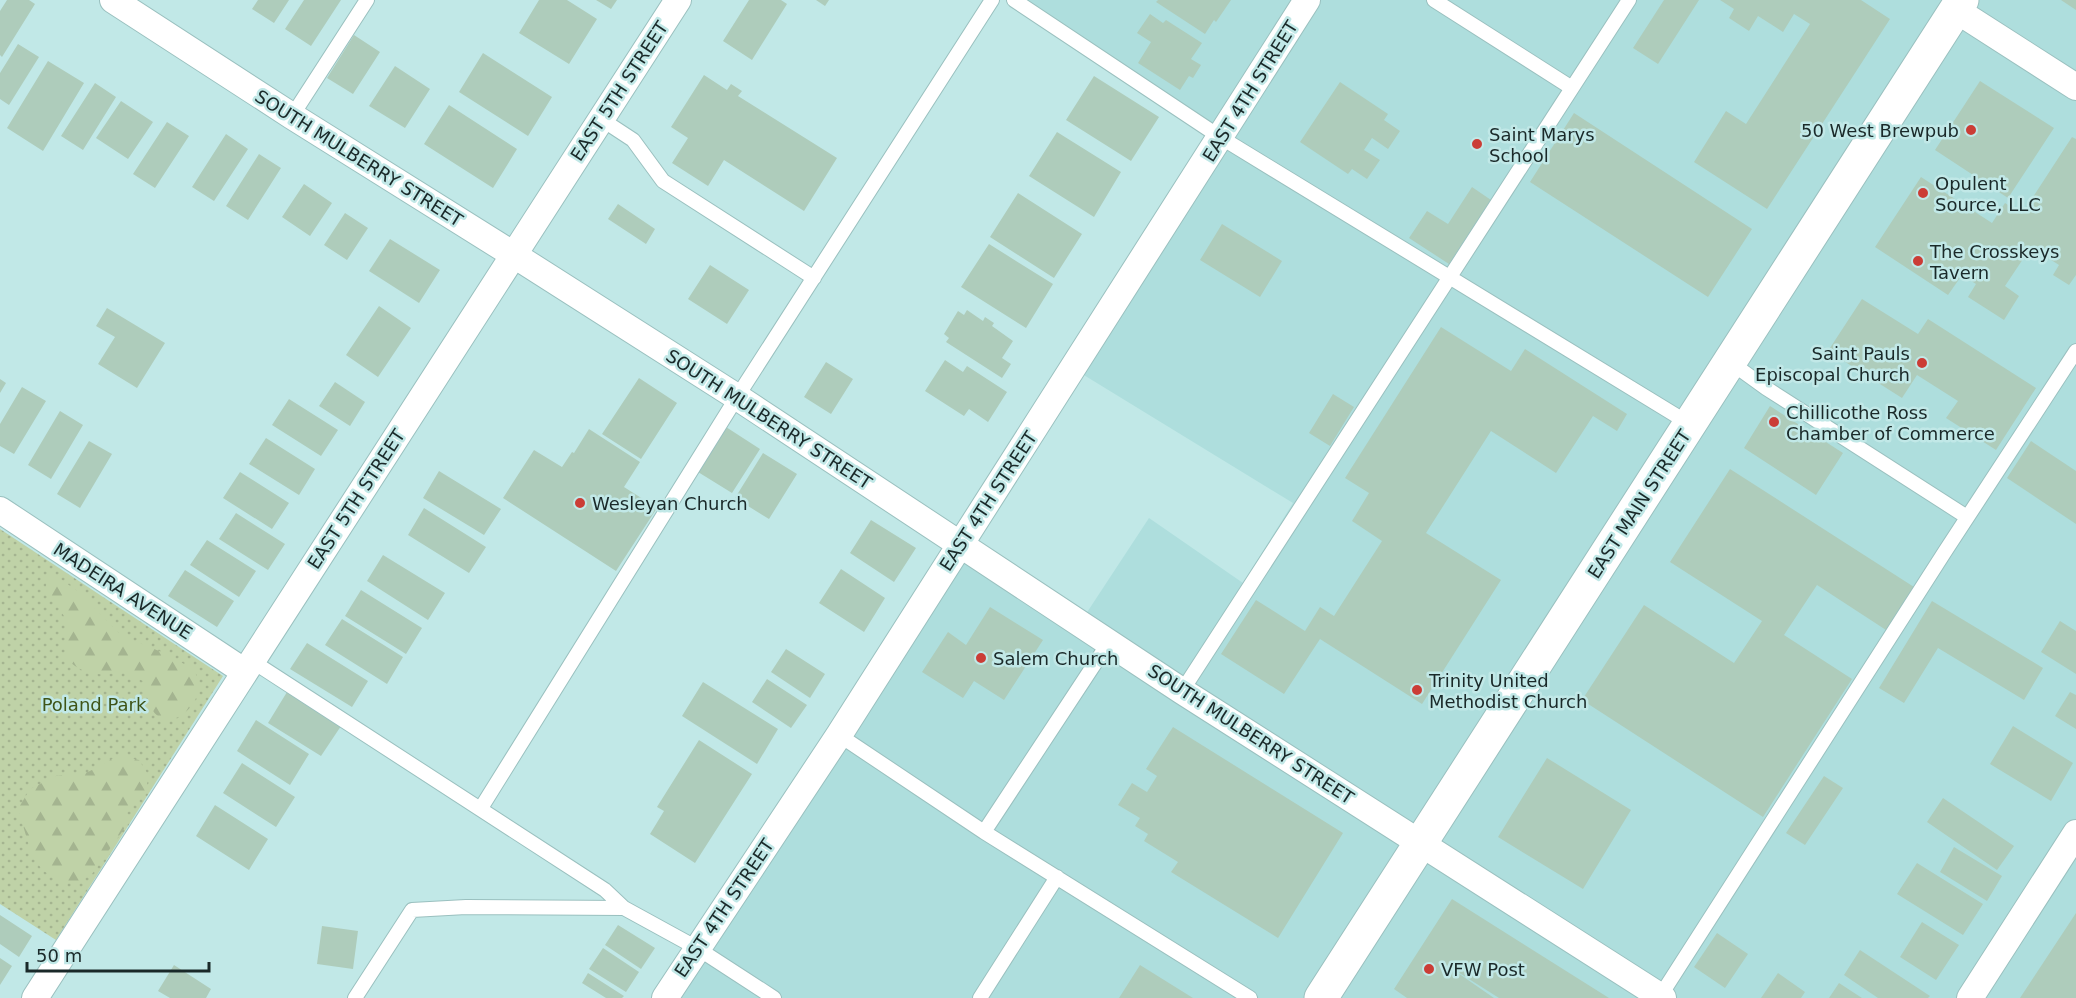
<svg xmlns="http://www.w3.org/2000/svg" width="2076" height="998" viewBox="0 0 2076 998" font-family="'DejaVu Sans',sans-serif">
	<defs>
		<pattern id="grass-dots" width="8" height="8" patternUnits="userSpaceOnUse" patternTransform="scale(1.5)"><rect width="8" height="8" fill="#bfd2a7"/><path d="M2 2h.1M6 6h.1" fill="none" stroke="#a4b490" stroke-width="1.8" stroke-linecap="round"/></pattern>
		<pattern id="forest-firs" width="22" height="20" patternUnits="userSpaceOnUse" patternTransform="scale(1.5)"><rect width="22" height="20" fill="#bfd2a7"/><path d="M5 1l3.5 6h-7zM16 11l3.5 6h-7z" fill="#a4b490"/></pattern>
	</defs>
	<rect width="100%" height="100%" fill="#c1e8e7"/>
	<path fill="#aededd" d="M1014,0h1062v998h-1411l295,-454 120,79 69,-105 94,65 50,-80 -219,-134 146,-232z"/>
	<path fill="url(#grass-dots)" d="M0,529l223,147 -167,264 -56,-36z"/>
	<path fill="url(#forest-firs)" d="M47,576h9l23,16 42,43 45,19 29,16c2,9 4,19 1,28 -5,13 -25,29 -38,18 -10,-7 -11,-24 -15,-35l-23,-10c-19,7 -39,3 -53,-12v-38l-21,-34z
		M118,756l21,4 10,16 -4,16 -19,22 -2,15 -32,45 -15,9 -15,-1 -20,-12 -11,-18 -13,-43 12,-20 26,-13 32,-4z"/>
	<path fill="#aeccbb" d="M7,0h22l6,4 -33,53 -2,-2v-44z
		M258,0h31l-15,23 -22,-14z
		M304,0h37l-30,46 -26,-17z
		M539,0h28l30,19 -28,45 -50,-31z
		M596,0h21l-6,9z
		M749,0h32l6,4 -35,56 -29,-19z
		M816,0h13l-4,6z
		M1158,0h73l-15,22 -2,-2 -9,14 -49,-32z
		M1664,0h35l-41,64 -25,-16z
		M1720,0h141l29,19 -123,190 -73,-47 32,-51 20,13 64,-100 -16,-10 -11,18 -25,-16 -9,15 -20,-13 5,-9z
		M2061,0h15v10z
		M1150,14l13,9 3,-3 36,23 -11,16 10,6 -8,13 -4,-2 -9,14 -42,-27 13,-21 -14,-9z
		M354,35l26,17 -27,42 -26,-16z
		M18,44l21,13 -30,48 -9,-6v-26z
		M483,53l69,44 -24,39 -69,-44z
		M48,61l36,22 -41,68 -36,-23z
		M395,66l35,23 -25,39 -36,-22z
		M704,75l23,15 4,-6 11,7 -4,5 99,62 -33,53 -80,-51 -16,26 -36,-23 16,-25 -17,-11z
		M1094,76l65,41 -28,44 -65,-41z
		M1980,81l74,47 -46,70 -73,-48z
		M1340,82l48,32 -4,6 16,11 -12,18 -16,-11 -8,12 16,10 -13,19 -15,-10 -4,5 -48,-32z
		M95,83l21,14 -33,53 -22,-14z
		M121,101l32,21 -25,37 -32,-21z
		M449,105l68,44 -24,39 -69,-44z
		M1574,113l178,116 -44,68 -178,-115z
		M167,122l22,14 -34,52 -22,-14z
		M1057,132l64,40 -27,45 -65,-41z
		M226,134l22,15 -34,52 -22,-14z
		M2072,137l4,2v136l-7,10 -16,-10 6,-10 -28,-18 -26,39 14,10 -15,24 -36,-23 8,-13 -14,-9 -14,20 -73,-48 46,-70 71,46 13,-20 17,11z
		M259,154l22,14 -33,52 -22,-14z
		M304,184l28,19 -22,33 -28,-19z
		M1472,187l19,13 -42,64 -40,-26 18,-27 21,13z
		M1018,193l64,41 -28,44 -64,-41z
		M618,204l37,25 -9,15 -38,-25z
		M345,213l23,15 -21,32 -23,-15z
		M1222,224l60,37 -22,36 -60,-37z
		M390,239l50,31 -21,33 -50,-32z
		M989,244l64,40 -27,44 -65,-41z
		M710,265l39,25 -22,34 -39,-25z
		M1862,299l56,35 10,-15 108,69 -40,62 -50,-32 12,-17 -41,-26 -15,23 -74,-47z
		M379,306l32,22 -33,49 -32,-22z
		M107,308l58,35 -28,45 -39,-24 17,-27 -19,-11z
		M967,310l16,11 2,-4 9,6 -2,3 21,15 -11,17 9,6 -9,14 -56,-36 3,-4 -5,-4 14,-23 6,4z
		M1441,327l70,44 14,-22 102,65 -10,17 -24,-15 -37,57 -65,-42 -65,102 75,47 -79,124 -102,-65 -36,55 -63,-40 35,-54 49,31 15,-24 14,9 48,-75 -30,-20 17,-28 -24,-15z
		M945,360l18,12 4,-6 40,26 -19,30 -19,-13 -5,7 -39,-25z
		M826,362l27,17 -22,35 -27,-17z
		M639,378l38,25 -36,56 -39,-25z
		M0,379l6,4 -6,10z
		M335,382l30,20 -15,24 -31,-20z
		M22,387l24,14 -32,53 -14,-8v-22z
		M1333,394l21,13 -24,39 -21,-13z
		M289,399l49,31 -17,26 -49,-31z
		M1770,406l73,47 -27,42 -72,-47z
		M60,411l23,14 -32,54 -23,-14z
		M726,427l34,22 -28,44 -34,-21z
		M589,429l51,33 -16,25 33,21 -41,63 -113,-73 31,-48 28,17 10,-15 2,1z
		M266,438l49,31 -16,26 -50,-31z
		M89,441l23,13 -32,54 -23,-14z
		M2031,441l45,30v53l-69,-46z
		M763,453l34,21 -28,45 -34,-21z
		M1730,469l184,118 -28,43 -69,-45 -33,50 68,44 -89,138 -181,-117 62,-95 90,58 28,-42 -92,-59z
		M439,471l62,38 -17,26 -61,-37z
		M240,472l49,31 -17,26 -49,-31z
		M424,508l62,39 -17,26 -61,-38z
		M236,513l49,31 -17,26 -49,-31z
		M871,520l45,28 -22,34 -44,-29z
		M207,540l49,31 -17,26 -49,-32z
		M383,555l62,38 -17,27 -61,-39z
		M841,569l44,29 -21,34 -45,-29z
		M185,570l49,31 -17,26 -49,-31z
		M361,590l61,38 -16,26 -61,-38z
		M1932,601l111,67 -19,32 -86,-52 -34,55 -25,-15z
		M990,607l53,33 -39,60 -30,-19 -11,17 -41,-26 26,-40 18,13z
		M342,619l61,38 -16,27 -62,-39z
		M2060,621l16,10v43l-35,-22z
		M307,643l61,38 -16,26 -62,-38z
		M786,649l39,25 -15,24 -39,-26z
		M767,679l40,26 -16,23 -39,-26z
		M703,682l75,47 -21,35 -75,-48z
		M287,692l54,34 -20,30 -53,-33z
		M2070,692l6,3v34l-21,-13z
		M256,720l53,34 -19,31 -53,-34z
		M2013,726l60,37 -22,38 -61,-37z
		M1173,727l170,106 -65,105 -107,-66 7,-10 -34,-21 4,-7 -13,-8 5,-8 -22,-13 14,-22 15,9 10,-16 -11,-7z
		M699,740l53,34 -57,89 -45,-29 14,-23 -7,-4z
		M1547,758l84,52 -48,79 -85,-52z
		M242,763l53,34 -19,30 -53,-34z
		M1824,776l19,12 -38,57 -19,-12z
		M1943,798l71,48 -17,24 -70,-48z
		M215,805l53,34 -19,31 -53,-34z
		M1954,847l48,29 -15,25 -47,-29z
		M1917,863l66,41 -20,31 -66,-41z
		M1452,899l157,99h-110l-57,-36 52,36h-87l-13,-9z
		M2076,913v85h-56z
		M0,915l32,21 -13,21 -19,-13z
		M1922,922l37,23 -23,35 -36,-23z
		M618,925l37,23 -14,21 -36,-24z
		M322,926l36,5 -5,38 -36,-5z
		M1717,933l31,21 -23,34 -31,-21z
		M603,948l36,24 -13,20 -37,-23z
		M1860,950l70,46 -2,2h-50l-34,-23z
		M0,958l12,8 -12,19z
		M174,965l37,24 -5,9h-36l-12,-7z
		M1140,965l53,33h-74z
		M588,973l36,23 -2,2h-16l-24,-15z
		M1778,973l27,19 -4,6h-40z
		M1839,983l23,15h-33z"/>
	<g fill="none" stroke-linecap="round" stroke-linejoin="round">
		<g stroke="#9ac0bf" stroke-width="16">
			<path id="lane" d="M1014,0l206,137 470,287
				M1434,0l138,88
				M292,116l75,-116
				M601,119l32,21 30,41 151,97
				M1730,362l36,26 201,129
				M252,661l353,229 19,18
				M1182,691l447,-691
				M839,735l145,97 266,166
				M481,808l256,-411 255,-397
				M984,832l125,-190
				M355,998l57,-88 54,-3 158,1 73,40 77,50
				M980,998l77,-121
				M1659,998l285,-445 132,-202"/>
		</g>
		<g stroke="#9ac0bf" stroke-width="28">
			<path id="street" d="M113,0l179,116 222,139 223,142 445,294 481,307
				M1956,10l120,77
				M0,510l245,162
				M35,998l643,-998
				M665,998l174,-263 468,-735
				M1970,998l106,-165"/>
		</g>
		<g stroke="#9ac0bf" stroke-width="35">
			<path id="primary" d="M1321,998l641,-998"/>
		</g>
		<use href="#lane" stroke="#fff" stroke-width="14"/>
		<use href="#street" stroke="#fff" stroke-width="26"/>
		<use href="#primary" stroke="#fff" stroke-width="33"/>
	</g>
	<g fill="#cb3d36" stroke="#c1e8e7" stroke-width="2">
		<circle cx="1971" cy="130" r="6"/>
		<circle cx="1477" cy="144" r="6"/>
		<circle cx="1923" cy="193" r="6"/>
		<circle cx="1918" cy="261" r="6"/>
		<circle cx="1922" cy="363" r="6"/>
		<circle cx="1774" cy="422" r="6"/>
		<circle cx="580" cy="503" r="6"/>
		<circle cx="981" cy="658" r="6"/>
		<circle cx="1417" cy="690" r="6"/>
		<circle cx="1429" cy="969" r="6"/>
	</g>
	<g text-anchor="middle" dominant-baseline="central" stroke-width="5" stroke-linejoin="round" paint-order="stroke">
		<g font-size="18" fill="#1a2929" stroke="#c1e8e7">
			<text transform="translate(619 91) rotate(-57)">EAST 5TH STREET</text>
			<text transform="translate(1250 91) rotate(-58)">EAST 4TH STREET</text>
			<text transform="translate(359 158) rotate(32)">SOUTH MULBERRY STREET</text>
			<text transform="translate(769 419) rotate(33)">SOUTH MULBERRY STREET</text>
			<text transform="translate(356 499) rotate(-57)">EAST 5TH STREET</text>
			<text transform="translate(988 501) rotate(-57)">EAST 4TH STREET</text>
			<text transform="translate(1639 504) rotate(-57)">EAST MAIN STREET</text>
			<text transform="translate(123 591) rotate(33)">MADEIRA AVENUE</text>
			<text transform="translate(1251 734) rotate(33)">SOUTH MULBERRY STREET</text>
			<text transform="translate(724 908) rotate(-56)">EAST 4TH STREET</text>
		</g>
		<g font-size="18" fill="#1a2929" stroke="#c1e8e7" text-anchor="start">
			<text x="1959" y="130" text-anchor="end">50 West Brewpub</text>
			<text x="1489" y="134">Saint Marys<tspan x="1489" dy="21">School</tspan></text>
			<text x="1935" y="183">Opulent<tspan x="1935" dy="21">Source, LLC</tspan></text>
			<text x="1930" y="251">The Crosskeys<tspan x="1930" dy="21">Tavern</tspan></text>
			<text x="1910" y="353" text-anchor="end">Saint Pauls<tspan x="1910" dy="21">Episcopal Church</tspan></text>
			<text x="1786" y="412">Chillicothe Ross<tspan x="1786" dy="21">Chamber of Commerce</tspan></text>
			<text x="592" y="503">Wesleyan Church</text>
			<text x="993" y="658">Salem Church</text>
			<text x="1429" y="680">Trinity United<tspan x="1429" dy="21">Methodist Church</tspan></text>
			<text x="1441" y="969">VFW Post</text>
		</g>
		<g font-size="18" fill="#3e5418" stroke="#c1e8e7">
			<text x="94" y="704">Poland Park</text>
		</g>
	</g>
	<path d="M27 962v9h182v-9" fill="none" stroke="#1a2929" stroke-width="3"/>
	<text x="36" y="962" font-size="18" fill="#1a2929" stroke="#c1e8e7" stroke-width="4.5" paint-order="stroke">50 m</text>
</svg>
